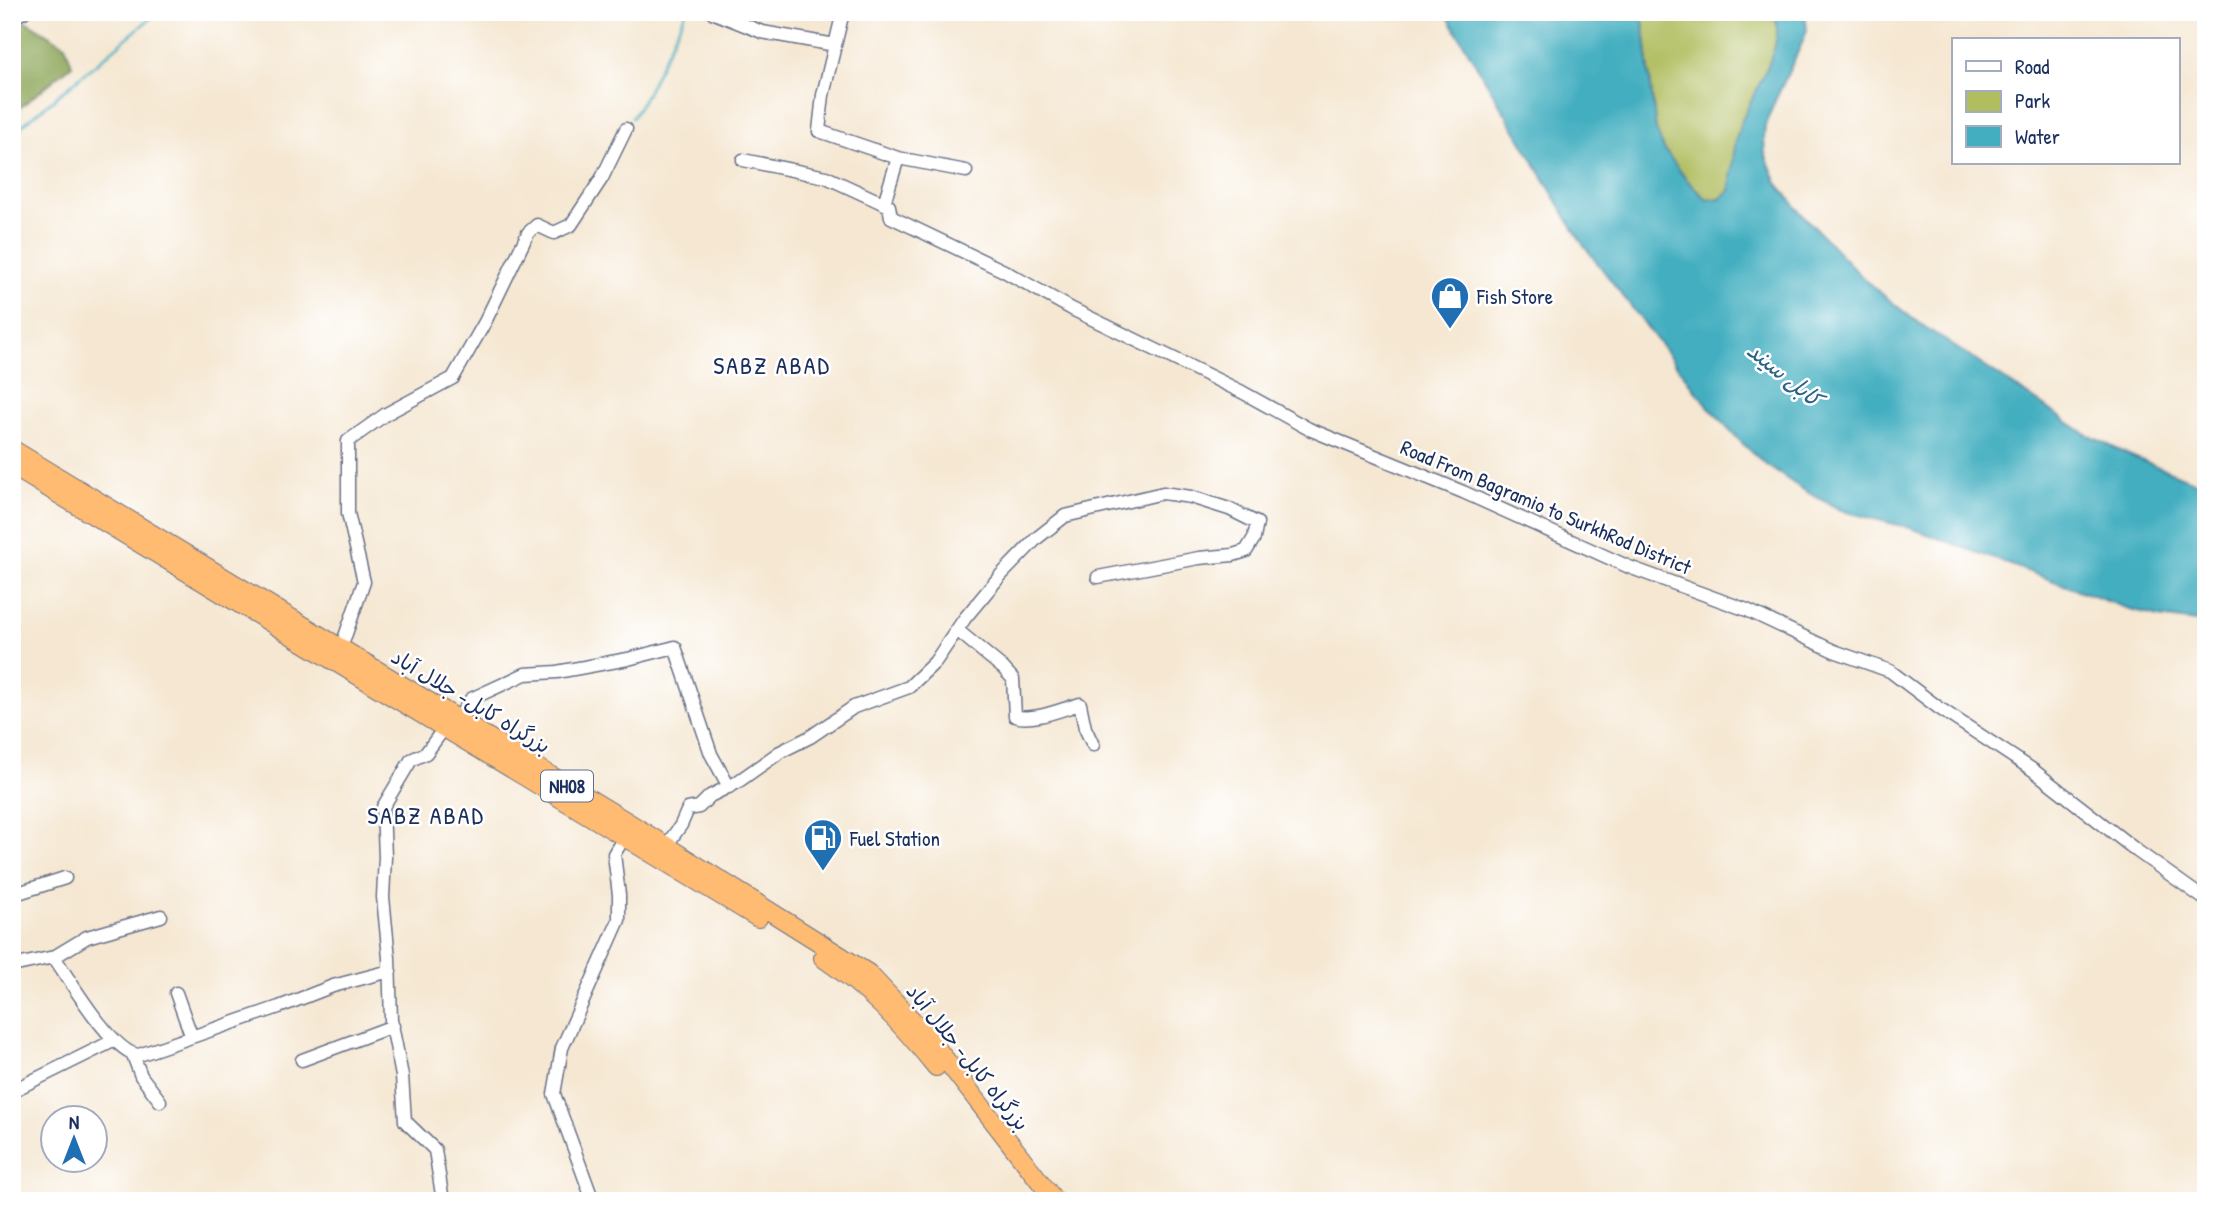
<svg xmlns="http://www.w3.org/2000/svg" width="2218" height="1213" viewBox="0 0 2218 1213" font-family="'Patrick Hand','Playpen Sans Arabic',sans-serif">
	<rect width="100%" height="100%" fill="#fff"/>
	<filter id="ink" filterUnits="userSpaceOnUse"><feTurbulence type="fractalNoise" baseFrequency=".0143" numOctaves="2"/><feDisplacementMap in="SourceGraphic" scale="14" xChannelSelector="R" yChannelSelector="G"/><feConvolveMatrix kernelMatrix="1 2 1 2 8 2 1 2 1" color-interpolation-filters="sRGB"/></filter>
	<filter id="wash" filterUnits="userSpaceOnUse"><feTurbulence type="fractalNoise" baseFrequency=".00686" numOctaves="4" result="noise"/><feDisplacementMap in="SourceGraphic" scale="28" xChannelSelector="R" yChannelSelector="G"/><feGaussianBlur stdDeviation="1.57" result="paint"/><feColorMatrix in="noise" values="0 0 0 0 0 0 0 0 0 0 0 0 0 0 0 0 0 1.4 0 .05"/><feComposite in="paint" operator="in"/></filter>
	<g filter="url(#wash)">
		<rect width="100%" height="100%" fill="#f5e7d1"/>
		<path fill="#b1be60" stroke="#66765f" stroke-width="2" d="M1642,12h132c15,40 -29,87 -37,124 -4,18 -5,37 -7,55l-9,7 -14,2 -21,-21 -22,-30 -8,-19z"/>
		<path fill="#8ca556" stroke="#546a5a" stroke-width="2" d="M12,13l53,32 7,20 -60,49z"/>
		<path fill="#42aec0" stroke="#2e6e8f" stroke-width="2" d="M1445,12h197l14,118 8,19 22,30 21,21 14,-2 9,-7c2,-18 3,-37 7,-55 8,-37 52,-85 37,-124h31l2,18 -5,13 -28,60 -9,23 -1,12 1,16 11,27 24,31 66,69 47,38 173,115 45,22 75,30v137l-47,-6 -33,-9 -212,-79 -71,-18 -38,-20 -39,-26 -26,-24 -32,-35 -126,-163z"/>
		<g fill="none" stroke-linecap="round" stroke-linejoin="round">
			<path stroke="#42aec0" stroke-width="2.5" d="M632,118l14,-23 40,-83
				M12,134l146,-122"/>
		</g>
	</g>
	<g filter="url(#ink)">
		<g fill="none" stroke-linecap="round" stroke-linejoin="round">
			<g stroke="#676f86" stroke-width="15">
				<path id="minor" d="M712,12l50,20 73,13
					M843,12l-20,83 -4,36 79,27 68,13
					M12,17l12,-5
					M743,160l83,17 63,29 2,11 113,54 68,38 170,83 67,37 154,63 166,75 118,43 87,41 56,20 49,37 94,62 104,81 69,49
					M884,203l14,-45
					M957,630l46,38 10,11 2,37c18,6 47,-7 65,-12l5,24 8,17
					M341,648l23,-66 -16,-69v-72l38,-27 67,-36 32,-56 43,-89 9,-8 17,8 17,-8 31,-47 24,-49
					M458,719l13,-20 54,-25 32,-2 71,-13 47,-12 36,107 18,33
					M666,846l15,-21 7,-16 11,-2 11,-11 26,-13 44,-31 30,-15 44,-30 55,-20 26,-25 30,-44 35,-42 37,-38 28,-22 98,-23 28,4 38,12 28,14 -3,15 -8,13 -13,4 -34,3 -101,19
					M12,895l53,-17
					M54,957l33,-20 74,-21
					M12,966l42,-9c15,22 59,97 85,98l140,-48 54,-21 57,-15
					M176,993l15,42
					M133,1055l8,21 19,25
					M302,1060l91,-34
					M12,1091l101,-50
					M443,1201l-8,-51 -30,-29 -3,-45 -11,-56 -2,-62 -6,-61 2,-40 -2,-50 28,-47 15,-7 19,-26
					M593,1201l-39,-107 8,-46 57,-128v-25l-5,-41 14,-23"/>
			</g>
			<g stroke="#676f86" stroke-width="20">
				<path id="highway" d="M12,449l619,375 237,149 60,64 127,164
					M12,466l746,452
					M823,958c47,32 78,65 113,109"/>
			</g>
			<use href="#minor" stroke="#fff" stroke-width="12"/>
			<use href="#highway" stroke="#febb71" stroke-width="18"/>
		</g>
	</g>
	<defs>
		<g id="shop-pin" transform="scale(2.0125)"><path d="M0 17L-7.5 6A9.5 9.5 0 1 1 7.5 6Z" fill="#1f6fb2" stroke="#fff"/><path d="M-5-2.5h2.3a2.7 3.5 0 0 1 5.4 0H5L5.5 6h-11ZM-1.5-2.5h3a1.5 2.3 0 0 0-3 0Z" fill="#fff"/></g>
		<g id="fuel-pin" transform="scale(2.0125)"><path d="M0 17L-7.5 6A9.5 9.5 0 1 1 7.5 6Z" fill="#1f6fb2" stroke="#fff"/><path d="M-5.5-6h7V0h2V4h1.3V-2.5L3-4.5l.8-.8L6-3V5H2.5V1h-1V6h-7ZM-4.2-4.7v3.2H.2V-4.7Z" fill="#fff"/></g>
	</defs>
	<g fill-rule="evenodd">
		<use href="#shop-pin" x="1450" y="296"/>
		<use href="#fuel-pin" x="823" y="838"/>
	</g>
	<g text-anchor="middle" dominant-baseline="central" stroke-width="5" stroke-linejoin="round" paint-order="stroke">
		<rect fill="#fff" stroke="#5f6d8e" stroke-width="2" x="541" y="770.5" width="52" height="31" rx="5"/>
		<g font-size="19" font-weight="bold" fill="#1b2f5e">
			<text x="567" y="786">NH08</text>
		</g>
		<g font-size="21" fill="#1b2f5e" stroke="#fff" text-anchor="start">
			<text x="1477" y="296">Fish Store</text>
			<text x="850" y="838">Fuel Station</text>
		</g>
		<g font-size="21" fill="#1b2f5e" stroke="#fff">
			<text transform="translate(1546 507) rotate(23)">Road From Bagramio to SurkhRod District</text>
			<text transform="translate(471 701) rotate(31)">بزرگراه کابل- جلال آباد</text>
			<text transform="translate(968 1057) rotate(51)">بزرگراه کابل- جلال آباد</text>
		</g>
		<g font-size="23" font-style="italic" fill="#2b6285" stroke="#fff">
			<text transform="translate(1785 374) rotate(39)">کابل سيند</text>
		</g>
		<g font-size="24" letter-spacing="2" fill="#1b2f5e" stroke="#fff">
			<text x="772" y="365">SABZ ABAD</text>
			<text x="426" y="815">SABZ ABAD</text>
		</g>
	</g>
	<rect width="2218" height="1213" fill="none" stroke="#fff" stroke-width="42"/>
	<rect x="1952" y="38" width="228" height="126" fill="#ffffff" stroke="#a4acbf" stroke-width="2"/>
	<rect x="1966" y="61" width="35" height="10" fill="#ffffff" stroke="#a4acbf" stroke-width="2"/>
	<text x="2015" y="74" font-size="21" fill="#1b2f5e">Road</text>
	<rect x="1966" y="91" width="35" height="21" fill="#b1be60" stroke="#a4acbf" stroke-width="2"/>
	<text x="2015" y="108" font-size="21" fill="#1b2f5e">Park</text>
	<rect x="1966" y="126" width="35" height="21" fill="#42aec0" stroke="#a4acbf" stroke-width="2"/>
	<text x="2015" y="144" font-size="21" fill="#1b2f5e">Water</text>
	<g transform="translate(74 1139)"><circle r="33" fill="#ffffff" stroke="#a4acbf" stroke-width="2"/>
	<path d="M0-5L12 26L0 18L-12 26Z" fill="#1f6fb2"/>
	<text y="-10" font-size="19" font-weight="bold" text-anchor="middle" fill="#1b2f5e">N</text>
	</g>
</svg>
